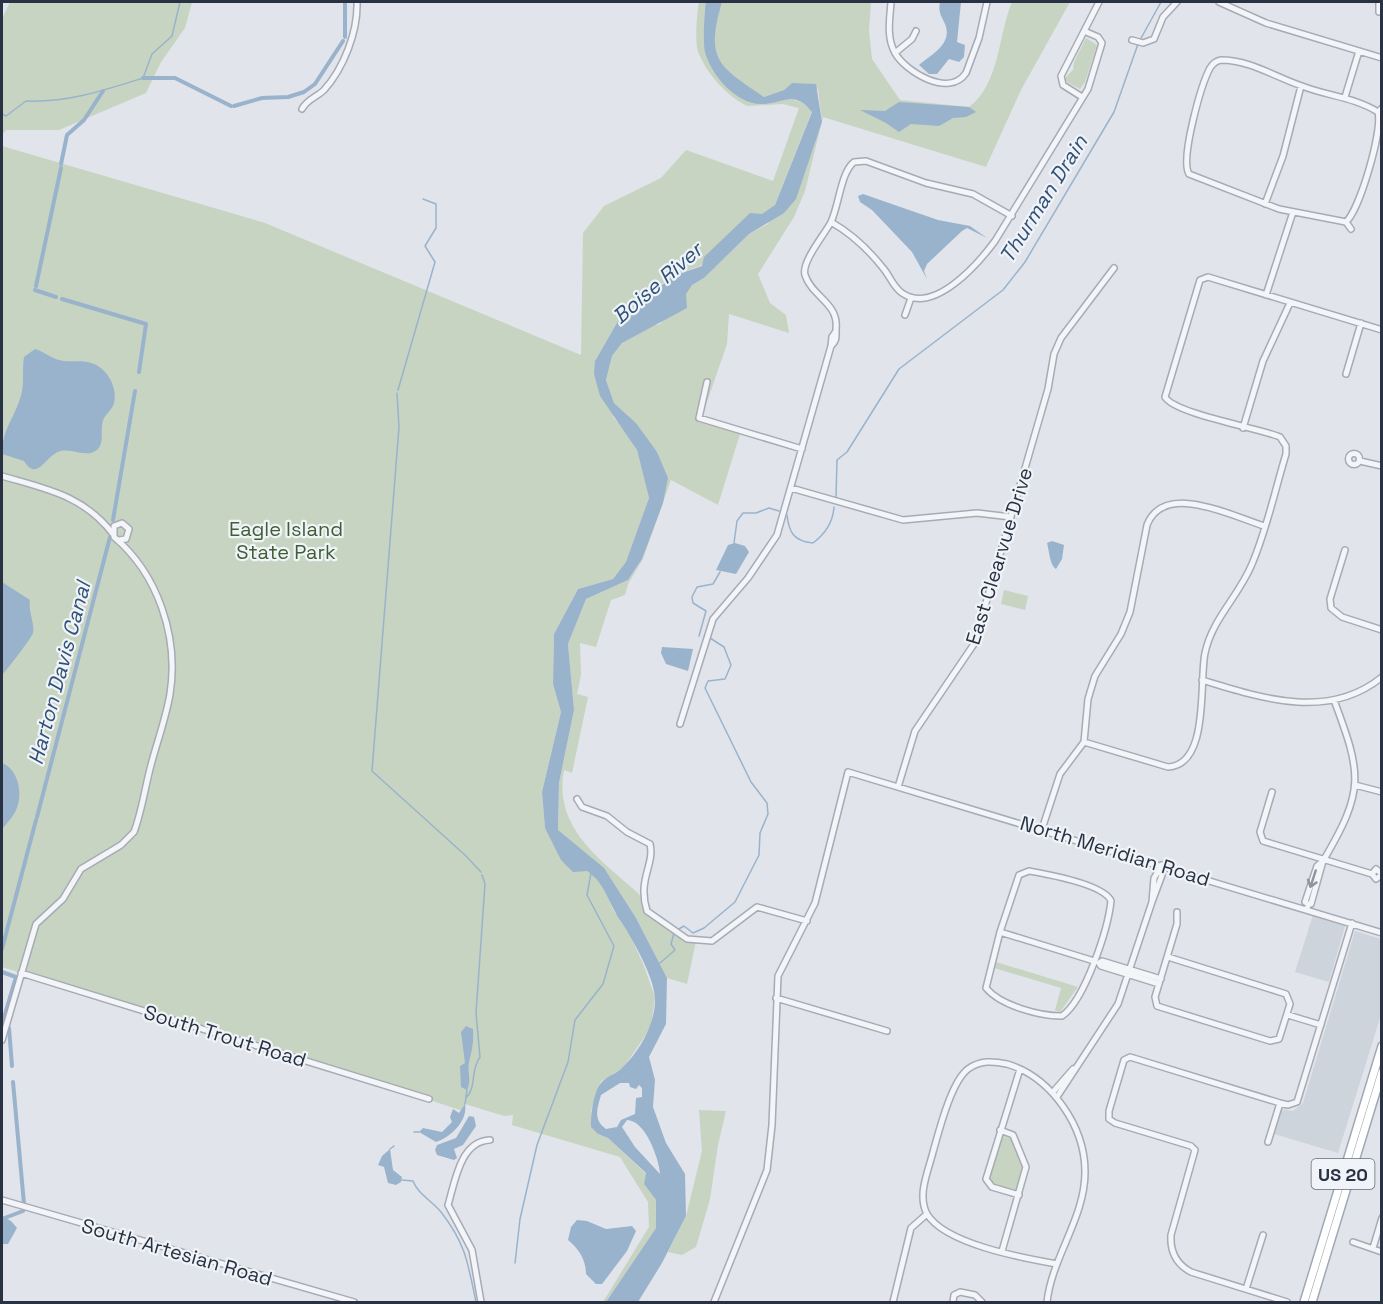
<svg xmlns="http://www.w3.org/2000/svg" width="1383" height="1304" viewBox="0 0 1383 1304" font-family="'Space Grotesk',sans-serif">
	<rect width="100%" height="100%" fill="#e1e4ea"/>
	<path fill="#ced4dc" d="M1313,915l32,11 -16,56 -34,-10z
		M1355,931l26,8v76l-43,138 -64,-19 8,-25 11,2 10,-8z"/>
	<path fill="#c7d4c1" d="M10,2h182l-7,26 -24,34 -15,31 -87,37h-53l-4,5v-116z
		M699,2h7c-4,15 0,32 -1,49l55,53c20,-4 37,-10 52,7l-37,94 -73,60 -29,11 -25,18 -30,27 -23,40 19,57 15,17 8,15 12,48 -22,64 -14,17 -35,10 -24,45 -1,50 8,28 -19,80 3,36 42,43 14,9 12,30 17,25 14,31 11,31 -4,30 -10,15 -18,26 -22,13 -10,30 7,23 10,4 38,36 -2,10 12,16v28l-50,74h-3l46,-75 -1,-25 -28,-45 -108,-32 1,-10 -9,1 -39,-12 -2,7 -236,-77 -5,-2 -1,3 -219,-68v-821l263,77 316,132 2,-122 21,-27 57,-28 25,-28 87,31 26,-73 -16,-4 -36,2c-21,-11 -39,-31 -48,-52 -5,-10 -2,-41 0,-52z
		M722,2h149l-2,28 3,29 28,41 69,7c31,-23 29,-72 43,-105h58l-49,88 -35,77 -163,-50 -18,74 -11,26 -36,57 12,29 16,12 3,18 -60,-19 -2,30 -27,78 40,12 -22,71 -47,-25 -28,79 -15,25 -3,11 -14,5 -15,47 -16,-4 1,32 -4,19 11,3 -16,76 -8,-3c-11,58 36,89 74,123 6,6 4,15 10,21 11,12 34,20 48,27l-9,43 -20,-6 -31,-60 -78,-88 1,-47 15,-73 -6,-66 18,-45 42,-19 14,-21 14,-41 -20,-95 -22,-20 -8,-23 6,-24 10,-13 27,-16 11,-3 32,-39 12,-7 45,-44 19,-10 44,-75 10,-27 -4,-33 -26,-6 -8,7 -20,7c-46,-31 -60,-37 -42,-95z
		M1086,38l11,7 -12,37 -5,7 -13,-7 -2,-4 8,-8 1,-8z
		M1004,590l24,6 -3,14 -24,-6z
		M996,962l82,25 -18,25 -5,-2 6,-22 -67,-20z
		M699,1110l27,1 -8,34 -8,54 -14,48 -14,8 -14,-3 18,-36 16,-65z
		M1003,1136l8,3 12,25 -6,26 -27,-7 -2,-5z"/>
	<path fill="#9ab3cc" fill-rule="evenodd" d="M706,2h16c-17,58 -4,64 42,95l20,-7 8,-7 24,1 6,38 -26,77 -12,14 -35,21 -45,44 -12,7 -6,9 1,14 -65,35 -10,13 -6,24 8,23 22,20 21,29 11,26 -5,25 -21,56 -14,21 -42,19 -18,45 6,66 -15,73 -1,47 46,38 32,50 31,60 -1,46 -17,33 6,23 -2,27 13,36 19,31 1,42 -24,47 -24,39h-32l50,-74v-28l-12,-16 2,-11 -38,-35 -10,-4 -7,-7c0,-13 2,-38 13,-47 5,-5 14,-7 19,-13 17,-16 33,-45 32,-69 -1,-21 -22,-58 -33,-75 -14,-19 -15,-38 -35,-52l-14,1 -12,-12 -16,-32 -3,-36 19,-80 -8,-28 1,-50 24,-45 35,-10 13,-17 23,-64 -12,-48 -37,-54 -6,-22 1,-13 23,-40 55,-45 29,-10 2,-9 46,-44 12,1 13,-9 37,-93c-18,-23 -29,-8 -51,-8 -25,0 -50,-29 -56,-52 -2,-7 -1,-43 1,-50zM620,1083h9l1,4 6,2 3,-4 3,3v9l-6,1 -1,16 -14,6 -4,7 -11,2c-13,-9 -9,-20 -5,-34zM627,1120c18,0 32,38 33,54l-25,-27 -13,-20z
		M940,2h21l-4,40 8,3 -1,12 -5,5 -10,-3 -12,15h-8l-10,-9c13,-11 34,-21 26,-41 -4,-9 -7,-12 -5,-22z
		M899,102l70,5 7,5 -10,5 -13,1 -14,8 -28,-2 -12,8 -13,-9 -26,-13 25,1z
		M863,194l75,26 32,6 17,12 -20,-10 -5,3 -35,33 -3,7 3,8 -15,-27 -40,-42 -12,-8 -2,-6z
		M35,349c10,3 18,11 29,12 9,1 18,-1 27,2 16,4 27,25 23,40 -2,7 -7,10 -10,15 -5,10 1,23 -6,31 -12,11 -26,-3 -40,3 -13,5 -21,30 -34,9l-22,-7c0,-27 15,-38 20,-63 2,-11 0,-22 2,-34z
		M1052,541l12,4 -2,14 -6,10c-6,-3 -7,-19 -9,-26z
		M735,543l10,3 4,6 -13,22 -20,-4 12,-25z
		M2,582l28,18c-2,12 5,23 3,33 -2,6 -27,38 -31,42z
		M662,647l31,2 -5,22 -22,-7 -5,-11z
		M2,763c18,7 22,35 12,51 -3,5 -8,10 -12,15z
		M466,1026l7,3c1,12 -1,22 -4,33 -2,10 3,18 -2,28l-6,-3 -1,-21 5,-3 -4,-31z
		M465,1104c3,17 -14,33 -29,38l-17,-10 4,-4 19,4 10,-10 -2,-5 3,-8 6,4z
		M469,1116l5,1 2,9 -13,19 -9,4 3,9 -3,2 -17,-5 -2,-5 2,-5 19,-7z
		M390,1149l3,21 9,7 -1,5 -5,3 -8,-2 -4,-16 -6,-2 4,-9z
		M2,1216l9,5 6,7 -9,16h-6z
		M577,1220l10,1 19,8 26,-3 4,5 -9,20 -25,33h-6l-10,-10c0,-14 -7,-25 -18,-34l3,-13z"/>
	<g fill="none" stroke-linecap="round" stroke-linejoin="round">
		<path stroke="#9ab3cc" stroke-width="1.5" d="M1140,40l21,-38
			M2,114l4,2 20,-15c41,2 79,-11 117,-23l9,-24 20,-18 8,-34
			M398,390l37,-128 -10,-16 11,-18v-24l-13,-5
			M397,393l2,34 -27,344 94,85 15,16
			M836,497l1,-37 10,-8 52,-83 104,-79 22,-28 89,-150 24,-68
			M787,515c2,18 7,26 26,28 12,-9 20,-20 21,-36
			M734,543l3,-22 6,-8h13l13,-5 10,3
			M699,636l7,-25 -13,-8 -1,-6 5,-10 16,-3 7,-12
			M677,930l7,-4 9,7 11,-5 31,-26 24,-47 1,-22 8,-19 -1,-11 -16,-21 -46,-94 3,-7 17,-2 6,-14 -7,-18 -14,-9
			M659,964l16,-14 -4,-6 3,-11
			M466,1098c11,-11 4,-28 14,-41l-4,-44 9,-129 -3,-9
			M465,1104l2,-14
			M414,1132h5
			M390,1149l4,-3
			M402,1180l11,1c5,13 19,20 28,31 25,32 27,52 35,90
			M515,1263l5,-44 17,-74 31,-83 7,-42 28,-36 11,-38 -27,-51 4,-22"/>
		<path stroke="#9ab3cc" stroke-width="4" d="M345,37v-35
			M143,78h32l56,28
			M234,106l28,-8 26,-1 16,-5 11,-8 28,-43
			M61,164l6,-29 17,-15 19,-29
			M36,286l25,-118
			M35,290l21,7
			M62,299l84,25 -7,48
			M113,520l22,-129
			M37,817l73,-280
			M2,949l34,-129
			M2,972l14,5 -13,44
			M9,1028l3,38
			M13,1082l11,122
			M2,1219l21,-8"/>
		<g stroke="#a6abb5" stroke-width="8">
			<path id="minor" d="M891,2c-1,16 -5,35 4,51 11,19 54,45 71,20l13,-35 8,-36
				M1219,2l47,21 116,35
				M1379,12v-10
				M1132,40l11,3 11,-4 9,-22 14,-15
				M895,53l17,-14 4,-8
				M1082,97l-19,-12 -2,-9 38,-74
				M1345,97l14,-46
				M302,109c5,-10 15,-12 22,-19 20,-22 34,-59 33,-88
				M1265,204l18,-48 18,-70
				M831,222c21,12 37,27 52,46 7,8 10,19 19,25 32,22 76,-29 93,-52l93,-152 14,-46 -4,-6 -14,-6
				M1346,222l-67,-13 -90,-35c-9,-15 12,-89 21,-106 3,-5 6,-7 11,-8 29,0 54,17 81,26 25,10 52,11 76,26
				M1351,229l-5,-7c14,-13 37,-92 32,-110l4,-4
				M1266,295l27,-83
				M905,315l6,-17
				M836,331l-4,6 -1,9c6,-5 5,-9 5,-17 3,-26 -24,-32 -31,-54 -4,-13 20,-41 26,-53 8,-17 10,-50 23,-60l12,-1 60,22 47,11 39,22
				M1346,374l15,-51
				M707,382l-8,36 103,31
				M1243,428l20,-67 27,-58
				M1348.5 459a5.5 5.5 0 1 1 11 0a5.5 5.5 0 1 1-11 0Z
				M1360,461l22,5
				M2,476c44,13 81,19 111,58
				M791,488l112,32 74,-7 34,4
				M1345,550l-15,49 1,9 11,9 40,13
				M1202,680c59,18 126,41 180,-3
				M680,724l33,-105 35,-41 29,-43 54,-189
				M1084,742l84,25c42,-2 31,-86 37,-114 7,-34 34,-57 47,-89 15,-35 23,-74 34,-110v-8l-6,-9c-21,-9 -105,-23 -115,-40l35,-117 8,-3 174,53
				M1355,785l27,7
				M898,787l17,-56 59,-87 74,-255 6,-35 7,-16 53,-70
				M1272,792l-12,40 3,9 109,33
				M577,799l5,8 25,9 20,16 23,12c5,21 -13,35 -3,67l40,28 25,2 45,-34 50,14
				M1042,829l18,-55 24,-32 4,-43 7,-23 26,-42 9,-22 17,-87c17,-44 85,-9 117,1
				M1323,861c42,-71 39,-86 11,-161
				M1029,871c17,3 75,13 82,30 -3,28 -26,99 -49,115 -22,0 -61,-10 -76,-28l14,-56 19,-57z
				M1160,871l2,4 -10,27 2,-24 8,-13
				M1382,874l-6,-5 -4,5 4,5 6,-4
				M1307,909l1,-5 -3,-2 12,-36 6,-5 -12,43h-3
				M1000,932l94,29
				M1168,957l118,37 4,10 -11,35 -9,2 -113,-35 -2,-9 22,-73v-12
				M21,973l408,126
				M1159,984l-58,-18 -2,-3 3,-2 59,18
				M776,998l111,33
				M1288,1015l33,10
				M2,1040l34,-116 27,-25 18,-30 40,-24 13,-13c8,-21 11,-45 17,-67 6,-23 15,-47 19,-71 9,-57 -12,-120 -56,-157v-11l8,-3 7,6 -3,10 -8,1
				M1053,1092l20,-23
				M1057,1097l61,-93 34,-102
				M1000,1130l13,5 13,32 -24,84
				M1268,1142l12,-39
				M1019,1195l-27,-8 -6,-8 34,-110
				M2,1200l352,102
				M927,1214c18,30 96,44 130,50
				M1353,1242l29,10
				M1373,1248l9,-30
				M1246,1289l17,-54
				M481,1302l-9,-52 -24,-45c7,-23 12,-64 42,-65
				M714,1302l53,-132 5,-45 6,-149 37,-73 33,-131 534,161
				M893,1302l18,-74 16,-14c-10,-19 1,-42 6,-62 6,-21 18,-70 35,-83 12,-9 25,-8 39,-5 44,13 78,62 78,108 0,46 -33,85 -38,130
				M953,1302l1,-7 6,-3 15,3 7,7
				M1287,1302l-96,-30c-15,-8 -21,-21 -20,-37l24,-85 -4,-4 -76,-23 -6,-4v-8l15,-51 6,-3 150,46 8,2 9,-3 55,-179"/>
		</g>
		<g stroke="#9fa9b6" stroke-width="10">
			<path id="major" d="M1304,1302l78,-256
				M1312,1302l70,-230"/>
		</g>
		<use href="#minor" stroke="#f4f5f8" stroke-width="5"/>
		<use href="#major" stroke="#fff" stroke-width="7"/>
	</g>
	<defs><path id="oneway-shaft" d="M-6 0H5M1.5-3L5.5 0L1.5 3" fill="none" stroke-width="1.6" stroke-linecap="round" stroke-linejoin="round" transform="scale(1.5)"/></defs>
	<use stroke="#8e949e" href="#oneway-shaft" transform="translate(1313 879) rotate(108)"/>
	<g text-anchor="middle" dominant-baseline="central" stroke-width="4.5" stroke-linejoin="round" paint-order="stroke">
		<rect fill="#f0f3f7" stroke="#646c79" stroke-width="1.5" x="1311.5" y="1159" width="63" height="30" rx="4.5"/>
		<g font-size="18" font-weight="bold" fill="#283243">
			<text x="1343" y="1174">US 20</text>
		</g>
		<g font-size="20" fill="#3e5f35" stroke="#f0f3f7">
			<text x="286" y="529">Eagle Island<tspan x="286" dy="23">State Park</tspan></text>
		</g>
		<g font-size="20" fill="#283243" stroke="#f0f3f7">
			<text transform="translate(999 556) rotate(-73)">East Clearvue Drive</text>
			<text transform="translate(1115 851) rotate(17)">North Meridian Road</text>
			<text transform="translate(225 1036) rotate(17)">South Trout Road</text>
			<text transform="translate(177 1252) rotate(16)">South Artesian Road</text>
		</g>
		<g font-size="21" font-style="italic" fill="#305279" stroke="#f0f3f7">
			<text transform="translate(1043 199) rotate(-58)">Thurman Drain</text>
			<text transform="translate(657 283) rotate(-41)">Boise River</text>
			<text transform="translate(59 673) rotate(-75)">Harton Davis Canal</text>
		</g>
	</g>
	<rect width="1383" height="1304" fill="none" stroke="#283243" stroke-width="6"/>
</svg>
